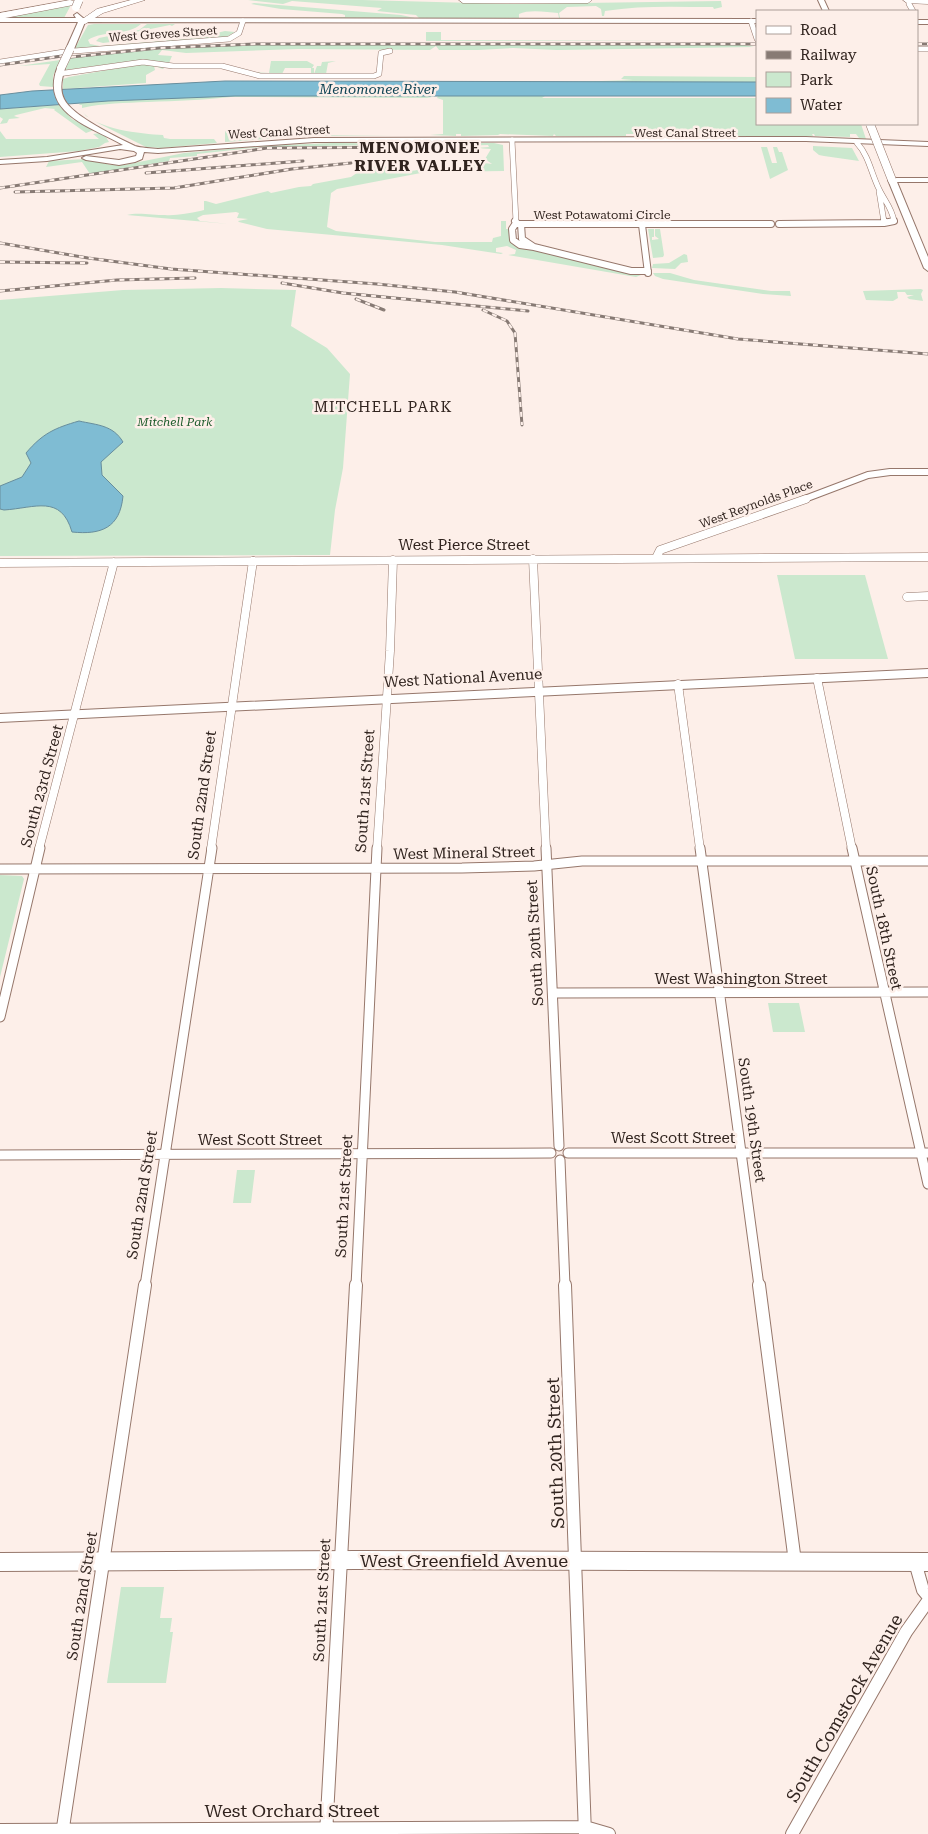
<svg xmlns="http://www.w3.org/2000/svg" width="928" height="1834" viewBox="0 0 928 1834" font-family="'Roboto Serif',serif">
	<rect width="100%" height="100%" fill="#fdefe9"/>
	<path fill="#cbe8ce" d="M248,0h114l152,4 207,-3 1,6 -8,2 -1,-2c-36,0 -72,-2 -108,4l-1,5h-2l-1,-7 -5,-3 -29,1 -8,6 1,5h5h-10h4l-1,-5c-11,-1 -29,-4 -39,1v4h31h-131l-3,-3 -39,-4 5,-3 -90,-7 -9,3z
		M254,3l147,12 14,3h-169l99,-1v-2l-3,-1 -61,-5 -30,-5z
		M71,5l-7,13h-60z
		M94,24h47c-13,12 -38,6 -53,16l2,4 10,2 96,-8 29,-7 10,1 -10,6 -151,12 14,-25z
		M147,24h28l-3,2 -2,-1 -49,10 3,3 32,-4 -5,3 -48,6 -7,-2 3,-3 40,-8z
		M426,32h15v8h245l-260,1z
		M288,44h452l14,3 -197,3 -44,-2 -35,2h-39l-3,-4 -6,4 -132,-1 -112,4 -24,-3 -4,5 14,1 -3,7 -44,-1 -60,8 6,-13c72,-8 144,-12 217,-13z
		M60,60l-7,16v11l-13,-1 -1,-2 11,-20 -31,2z
		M271,61h36l7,4 -2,3h2v6l3,-8h4l1,-4 14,-1 -8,2 -2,11h42h-57v-6h-26l-3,6 -16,1 -2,-2 -3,2 -13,-3 21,1z
		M140,64l25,3 -2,2 -9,-3 1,4 -9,5v8l-83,6v-10l6,-2z
		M624,76l133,1v5h-187l63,-2 -12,-1z
		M198,96h559h-212l-3,2h215v26h104l5,15 -7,-1 -3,-4h-6v3l-35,-1 -1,-2h-2l1,2h-161l-1,-2h-25v2h-70l-2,-2 -1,2 -53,-2h-2l2,1 -39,1v-2h-5v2l-26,-1 13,-1v-34l-6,-2 1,-2 -11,1 5,1h-194l176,-1h-183c-30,3 -53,4 -83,5 -23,1 -44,1 -66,6v-3h-3l3,-3z
		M59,105l13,14 22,11 -8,3 -32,-23 1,-1 -10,-1 -29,7 -2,1 6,2 -11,1 -2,4 -7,1 3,-5 -3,-2v-8z
		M82,111c13,18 59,23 81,24l1,3 6,1h44l3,4 -56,5 -15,-1 -48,-24 -12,-7z
		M229,130h4v1h84v4h76l-88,1 -80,6v-11z
		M0,131l6,8h93l-6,-5 7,-1 6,4 3,5 -4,1 -6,4 -20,4 -79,6z
		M333,143l109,1 -182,3 -63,7v2l-27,2 -1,3 -79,13 -8,-12 -36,5 3,-6 37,-2 25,6h13l60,-12 77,-7z
		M453,143h41l9,2 1,26 -78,1 -89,17 -6,4 -4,34 9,4 99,11h57l1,-4 8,-2v-15h5v8h4v10l129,34 2,2 -5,2 -128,-22 7,-1 1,-4 -9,-4 -11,2v4l7,1 -2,1 -59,-9 -175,-16 -28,-7 -1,-1 10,-2 -11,-1 2,-5 -3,-1 -33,3 -6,3 3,3 29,3 -102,-9c9,-3 27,0 38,0 11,1 24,-2 35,-4l4,-1v-9h2l10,3 52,-13 3,2 28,-6 12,-1 2,-2 38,-7 16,-11 15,-4h28l-6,5 3,3c10,3 19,-4 28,-9l3,1v4l38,-1v-3l16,2 -7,-5 6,-10 -15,-1 13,-1 -1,-2 -30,1z
		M813,146l39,2 7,13 -35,-5 -5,-1 -6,-5z
		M761,147h6l5,16h5l-4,-16h4l2,5h3l6,18 -18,9z
		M648,229h6v8h-2v3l7,-1 -4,-3v-7h5l4,26 -1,2 -10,1z
		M684,254l3,1 1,7 -7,1 -6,6 -23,-1 1,-4 16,-1z
		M653,273h17l24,7 77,11h19l1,5 -28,-2 -100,-15 -8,-3z
		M221,288l75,2 -5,36 36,22 23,26 -7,94 -8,42 -5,45 -330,1v-256l123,-10z
		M921,289l2,1 -2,4 2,7 -14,-2 -2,-2 7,-2h-7l-2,-3h-8l1,6 -5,3 -27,-1 -3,-9z
		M777,575h88l23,84h-93z
		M0,875l22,1 2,3 -24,98z
		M768,1003h31l6,29h-32z
		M237,1170h18l-4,33h-18z
		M121,1587h43l-4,31h12l-2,14h3l-7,51h-59z"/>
	<path fill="#7fbcd3" stroke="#688e9d" d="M225,81l532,1v14h-522l-127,5 -108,8v-14l32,-4z
		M79,421c18,4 34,4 44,21l-22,20 1,13 21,21c-3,32 -22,39 -51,36 -11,-38 -37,-24 -68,-22l-4,-1v-23l22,-9 9,-14 -5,-10c17,-20 29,-25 53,-32z"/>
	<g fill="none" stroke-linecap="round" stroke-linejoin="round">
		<g stroke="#96776b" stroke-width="6">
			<path id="street-far4" d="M909,4l4,7
				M751,21l6,18
				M917,49h11
				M74,51l155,-12 10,-6 4,-12
				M0,62l64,-10
				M58,74l85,-12 30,4h49l38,10h114l5,-2 2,-21 9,-2
				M512,140l4,82
				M857,143c12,13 14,30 22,46 5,11 13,19 15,32l-6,1
				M879,191l5,31"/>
		</g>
		<g stroke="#96776b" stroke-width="8">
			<path id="street-far3" d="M515,221l3,3h253
				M516,223l-4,6 1,11 7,5 14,2 -12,-8 -1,-15
				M884,223v-2
				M779,224l105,-1 10,-2
				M642,225l6,48
				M534,247l97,24h17
				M802,500l66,-25 22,-3h38"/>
		</g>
		<g stroke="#96776b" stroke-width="9">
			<path id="street-far2" d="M656,558l4,-8 146,-51
				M533,559l13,290
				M0,563l928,-6
				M907,597l21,-1
				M817,678l35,171
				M678,684l22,165
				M39,849l75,-287
				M211,849l42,-288
				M377,849l13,-198 3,-91"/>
		</g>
		<g stroke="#96776b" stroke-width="11">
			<path id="street-far1" d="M546,848l13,298
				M700,848l59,438
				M852,848l76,336
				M0,869l462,-1 72,-2 48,-5h346
				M553,993l375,-1
				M0,1017l40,-169
				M568,1153h360
				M0,1155l551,-2
				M560,1160l5,126
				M145,1286l67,-438
				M356,1286l21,-438"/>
		</g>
		<g stroke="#96776b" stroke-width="14">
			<path id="street" d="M565,1285l20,549
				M759,1285l36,277
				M915,1562l8,28 5,6
				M0,1830l585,-3 24,7
				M62,1834l83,-549
				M326,1834l30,-549
				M792,1834l114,-202 22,-31"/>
		</g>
		<g stroke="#96776b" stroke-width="2">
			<path id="secondary" d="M818,0h6l5,11h-6z
				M77,13l6,5 674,1v4l-672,-1 -11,27 -4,2 -4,-2 12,-27h-78v-4h76l-2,-3z
				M917,20h11v4h-11z
				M58,66l7,2c-3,10 -6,21 -1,31 7,16 54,39 71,47 6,2 16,2 23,3l156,-11 492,-1 122,5v4l-122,-5 -492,1 -156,11 -14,-1 -2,7 -7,3 -16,3 -33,-5 -4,-2 4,-2 33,4 17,-4 1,-3 -3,-2 -14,-2 -73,12 -47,3v-4l47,-3 76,-12c-30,-18 -85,-31 -65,-79z
				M889,178h39v4h-31l31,75v14l-4,-3 -36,-88z
				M358,1551l570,2v18l-570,-2 -358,2v-18z"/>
		</g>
		<g stroke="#96776b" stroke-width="2">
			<path id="primary" d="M928,669v8l-928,45v-8z"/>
		</g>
		<g stroke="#96776b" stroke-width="1">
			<path id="highway" d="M70,0l7,2 -4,3 -73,14v-6z
				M131,0h14l-42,13 -18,11 -7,-2 19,-13z
				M459,0h133l-4,3h-125z
				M903,0h25v4l-21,-1z"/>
		</g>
		<use href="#street-far4" stroke="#fff" stroke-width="5"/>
		<use href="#street-far3" stroke="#fff" stroke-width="6"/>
		<use href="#street-far2" stroke="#fff" stroke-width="8"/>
		<use href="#street-far1" stroke="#fff" stroke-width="9"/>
		<use href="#street" stroke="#fff" stroke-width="12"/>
		<use href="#secondary" fill="#fff" fill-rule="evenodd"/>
		<use href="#primary" fill="#fff" fill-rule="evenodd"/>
		<use href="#highway" fill="#fff" fill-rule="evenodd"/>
		<g stroke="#877a74" stroke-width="3">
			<path id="rail" d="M917,44h11
				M71,57l88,-9 96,-4h502
				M0,65l62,-9
				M146,173l157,-12
				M0,188l267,-40 165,-1
				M15,192l159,-4 118,-19 59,-6
				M0,243l88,15 83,11 206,15 78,8 283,47 190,15
				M0,262l87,1
				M282,283l61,10 185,18
				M0,291l117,-11 78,-2
				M356,299l28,11
				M483,310l24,11 8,12 7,92"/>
		</g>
		<use href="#rail" stroke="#fdefe9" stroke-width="2" stroke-dasharray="5" stroke-linecap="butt"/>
		<g stroke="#96776b" stroke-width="9" stroke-linecap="butt">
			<path id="secondary-bridge" d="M76,7l3,-7
				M61,68l9,-19
				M870,124l22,56"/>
		</g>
		<use href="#secondary-bridge" stroke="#fff" stroke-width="8"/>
	</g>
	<g text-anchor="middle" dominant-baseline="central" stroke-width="5" stroke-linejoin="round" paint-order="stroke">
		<g font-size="12" fill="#31241f" stroke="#fdefe9">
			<text transform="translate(163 34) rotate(-4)">West Greves Street</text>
			<text transform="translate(279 132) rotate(-3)">West Canal Street</text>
			<text x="685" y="133">West Canal Street</text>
			<text x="602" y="215">West Potawatomi Circle</text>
			<text transform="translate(756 504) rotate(-20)">West Reynolds Place</text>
		</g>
		<g font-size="12" font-style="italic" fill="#1d5b2b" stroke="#fdefe9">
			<text x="175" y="422">Mitchell Park</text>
		</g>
		<g font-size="14" font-style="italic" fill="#0f4455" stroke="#fdefe9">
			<text x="378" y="89">Menomonee River</text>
		</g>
		<g font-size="15" letter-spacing="1" fill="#31241f" stroke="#fdefe9">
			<text x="383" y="407">MITCHELL PARK</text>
		</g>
		<g font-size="15" fill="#31241f" stroke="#fdefe9">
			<text x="464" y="545">West Pierce Street</text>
			<text transform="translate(463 678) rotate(-3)">West National Avenue</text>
			<text transform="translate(42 786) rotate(-75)">South 23rd Street</text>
			<text transform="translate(365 791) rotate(-86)">South 21st Street</text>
			<text transform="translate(202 795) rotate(-82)">South 22nd Street</text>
			<text transform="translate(464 853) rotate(-1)">West Mineral Street</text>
			<text transform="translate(884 928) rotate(78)">South 18th Street</text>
			<text transform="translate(535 943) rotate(-93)">South 20th Street</text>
			<text x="741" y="979">West Washington Street</text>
			<text transform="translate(752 1120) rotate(82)">South 19th Street</text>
			<text x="673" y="1138">West Scott Street</text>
			<text x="260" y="1140">West Scott Street</text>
			<text transform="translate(142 1195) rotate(-81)">South 22nd Street</text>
			<text transform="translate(344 1196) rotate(-87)">South 21st Street</text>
			<text transform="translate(82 1596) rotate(-81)">South 22nd Street</text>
			<text transform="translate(322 1600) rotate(-87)">South 21st Street</text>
		</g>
		<g font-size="16" font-weight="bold" letter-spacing="1" fill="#31241f" stroke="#fdefe9">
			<text x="420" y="147">MENOMONEE<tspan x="420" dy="18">RIVER VALLEY</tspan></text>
		</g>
		<g font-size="18" fill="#31241f" stroke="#fdefe9">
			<text transform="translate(555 1453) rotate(-92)">South 20th Street</text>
			<text x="464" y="1560">West Greenfield Avenue</text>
			<text transform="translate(844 1708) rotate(-60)">South Comstock Avenue</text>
			<text x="292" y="1810">West Orchard Street</text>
		</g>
	</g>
	<rect x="756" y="10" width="162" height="115" fill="#fdefe9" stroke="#ab9e98"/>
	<rect x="766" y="26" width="25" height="8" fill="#ffffff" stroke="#ab9e98"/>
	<text x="800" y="35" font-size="15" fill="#31241f">Road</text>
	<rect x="766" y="51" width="25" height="8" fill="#877a74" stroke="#ab9e98"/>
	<text x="800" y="60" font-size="15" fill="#31241f">Railway</text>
	<rect x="766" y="72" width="25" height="15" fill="#cbe8ce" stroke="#ab9e98"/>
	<text x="800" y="85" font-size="15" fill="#31241f">Park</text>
	<rect x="766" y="98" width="25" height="15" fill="#7fbcd3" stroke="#ab9e98"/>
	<text x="800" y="110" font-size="15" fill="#31241f">Water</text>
</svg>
